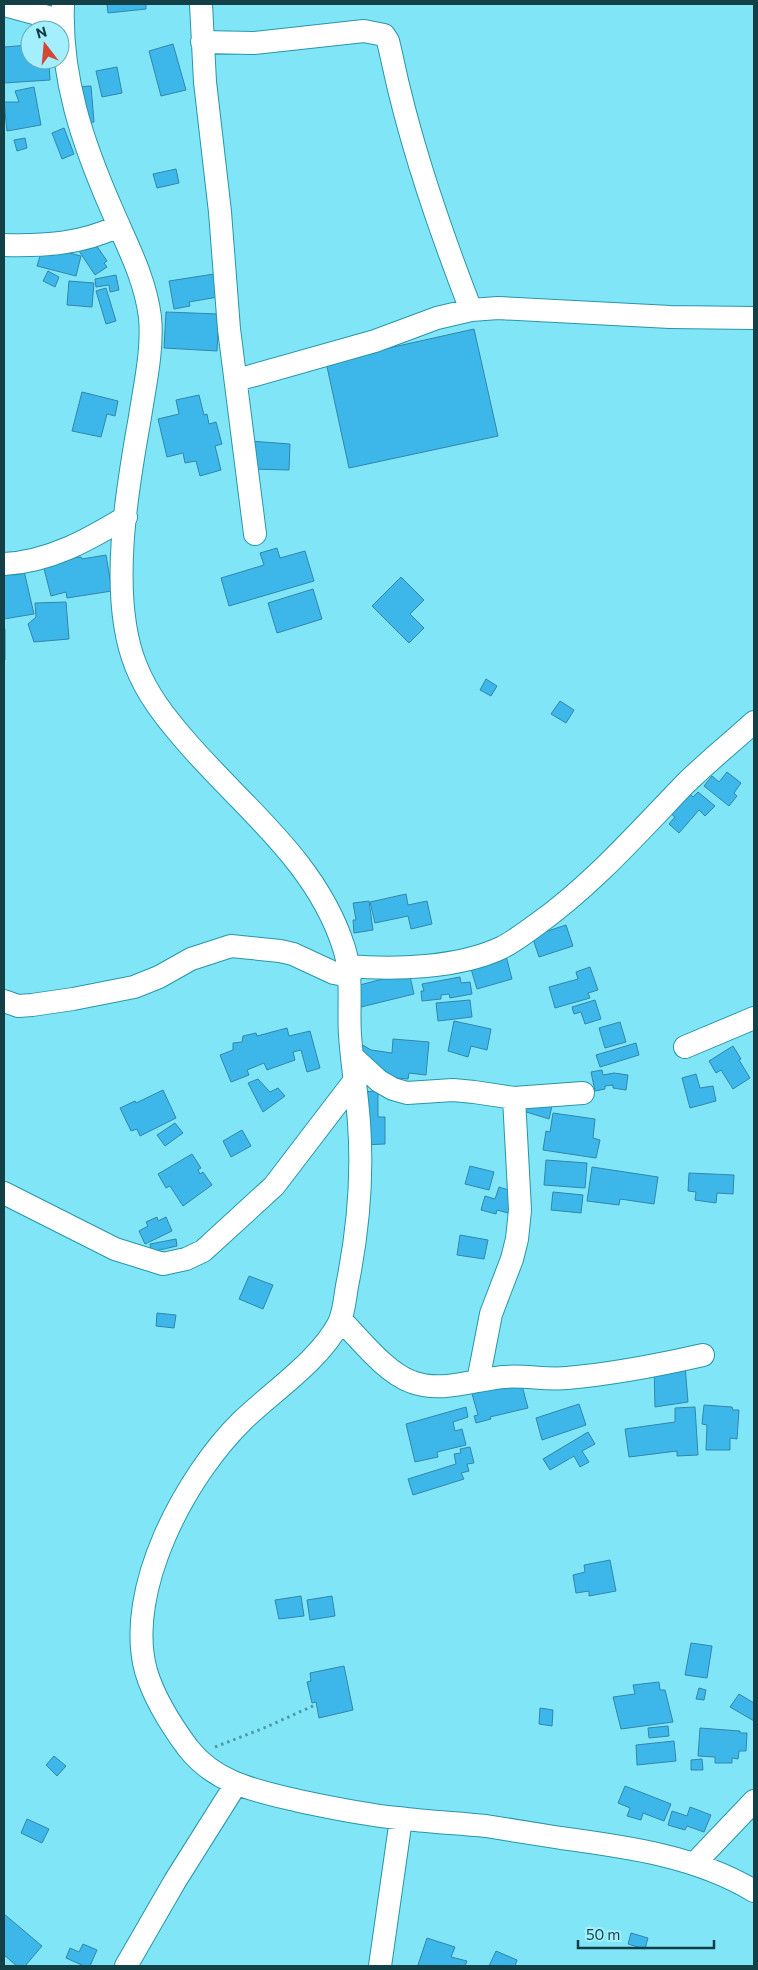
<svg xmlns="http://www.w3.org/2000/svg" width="758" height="1970" viewBox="0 0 758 1970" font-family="Commissioner,sans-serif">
	<rect width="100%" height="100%" fill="#81e5f8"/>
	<path fill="#3db7ea" stroke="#3286ab" d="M107,4h39v5l-38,4z
		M173,44l13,46 -25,6 -12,-45z
		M30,45v15h14v3h5l1,17 -46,3v-36z
		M117,67l5,26 -20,4 -6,-26z
		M91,86l3,36 -18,2 -3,-37z
		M34,87l7,38 -34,6 -3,-29h15l-4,-11z
		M64,128l10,26 -12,5 -10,-26z
		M25,138l2,10 -10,3 -3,-11z
		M176,169l3,14 -22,5 -4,-14z
		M92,239l15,22 -3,2 3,4 -12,8 -18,-27z
		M43,246l38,10 -5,20 -39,-10z
		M48,271l11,6 -4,10 -12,-6z
		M214,274l4,23 -29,5 1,4 -16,3 -5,-28z
		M116,275l3,15 -9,2 -1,-7 -13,2 -1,-8z
		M69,281l25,2 -2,24 -25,-2z
		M106,288l10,33 -10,3 -10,-33z
		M166,312l53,2 -2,37 -53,-3z
		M474,329l24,107 -149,32 -23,-106z
		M82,392l36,9 -3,15 -8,-2 -6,23 -29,-6z
		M199,395l5,20 3,-1 2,10 7,-2 6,22 -7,2 6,24 -21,6 -4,-15 -11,2 -2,-10 -16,4 -9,-38 21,-5 -3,-14z
		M250,441l40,3 -1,26 -39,-1z
		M277,548l3,10 25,-7 9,30 -85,25 -8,-28 43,-13 -4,-12z
		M106,555l6,36 -45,7 -1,-6 -15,4 -9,-35 39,-4 1,2z
		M24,571l10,43 -30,5v-45z
		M401,577l23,23 -14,14 14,14 -15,15 -37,-37z
		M313,589l9,30 -45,14 -9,-30z
		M66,602l3,37 -35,3 -6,-18 8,-7 -1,-14z
		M4,629h1v31h-1z
		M486,679l11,7 -6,10 -11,-6z
		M560,701l14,9 -8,13 -15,-9z
		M727,772l14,11 -7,10 3,3 -8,10 -25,-20 8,-10 7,6z
		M685,789l8,8 5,-5 17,14 -10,10 -6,-6 -20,23 -10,-9 6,-7 -9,-7z
		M406,894l2,11 19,-4 5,23 -21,5 -3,-13 -33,7 -5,-21z
		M369,901l4,29 -19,3 -1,-13h3l-3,-17z
		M566,925l7,21 -34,11 -7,-21z
		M505,952l7,27 -35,10 -8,-27z
		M590,967l8,23 -10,3 2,5 -35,10 -6,-21 29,-8 -2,-7z
		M409,972l5,22 -53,13 -5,-21z
		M460,977l1,6 9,-1 2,12 -22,4 -1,-4 -8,1v4l-19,2 -1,-10h3l-2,-7z
		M470,1000l2,17 -34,4 -2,-18z
		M595,1000l6,19 -16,5 -4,-12 -7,2 -2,-7z
		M454,1021l37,8 -4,21 -16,-4 -3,11 -20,-6z
		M620,1022l6,20 -21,6 -6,-20z
		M287,1028l2,8 21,-5 10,37 -13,4 -6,-22 -8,2 2,8 -28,10 -3,-7 -17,7 2,5 -18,7 -11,-27 13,-5v-7l9,-1 1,-6 13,-3 1,3z
		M393,1039l36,3 -3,33 -17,-2 -1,6 -32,-3 -20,-35 15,9 21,3z
		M636,1043l3,12 -39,12 -4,-12z
		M733,1046l8,13 -2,1 11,18 -17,11 -12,-19 -5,3 -7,-12z
		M602,1070l1,5 11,-2 14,2 -2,15 -13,-2v-3l-8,1v3l-10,2 -4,-19z
		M696,1074l4,14 13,-2 3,15 -26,7 -8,-30z
		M258,1079l12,13 8,-4 7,8 -22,16 -15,-29z
		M163,1090l13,28 -36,18 -3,-7 -6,2 -11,-23 15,-7 1,2z
		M378,1091v26h7v27l-23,1 -2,-53z
		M527,1099l25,7 -3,13 -26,-8z
		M553,1113l42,6 -2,19 7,2 -4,18 -53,-8 3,-19 4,1z
		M175,1123l8,10 -18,13 -8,-11z
		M242,1130l9,16 -20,11 -8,-16z
		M192,1154l9,14 -3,2 2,4 3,-2 9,13 -29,21 -13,-20 -4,2 -8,-14z
		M546,1160l41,3 -2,25 -41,-3z
		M470,1166l24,6 -5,18 -24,-6z
		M592,1167l66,10 -4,27 -34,-5 -1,6 -32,-4z
		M689,1173l45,2 -1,19 -16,-1 -1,10 -21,-3 1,-8 -8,-1z
		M499,1187l16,5 -7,21 -11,-3 -1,4 -15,-4 4,-14 10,3z
		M553,1192l30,3 -2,18 -30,-3z
		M157,1217l1,4 8,-4 6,14 -27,13 -6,-13 9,-5 -2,-4z
		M460,1235l28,5 -4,19 -27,-4z
		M176,1239l1,7 -26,6 -1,-8z
		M249,1276l24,9 -10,24 -24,-10z
		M157,1313l19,2 -2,13 -18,-2z
		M685,1365l3,37 -33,5 -1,-41z
		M520,1378l8,30 -38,9 1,2 -15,4 -2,-7 4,-1 -7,-25z
		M579,1404l7,21 -44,15 -6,-22z
		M704,1405l28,2 1,3h6l-2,29 -7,-1v12h-24l1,-25 -5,-1z
		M466,1407l2,10 -15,5 2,9 7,-2 4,16 -29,7 1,5 -23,5 -9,-38z
		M695,1407l3,48 -21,1v-5l-48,6 -4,-28 50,-7v-14z
		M588,1432l7,12 -13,7 7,11 -9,5 -6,-11 -24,14 -7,-11z
		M470,1447l4,16 -7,1 2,7 -8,2 3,6 -51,16 -5,-16 48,-15 -2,-10 7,-1 -1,-4z
		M610,1560l6,31 -27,5v-5l-13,2 -3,-18 12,-3 -1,-7z
		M301,1596l3,20 -25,3 -4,-19z
		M332,1596l3,20 -25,4 -3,-20z
		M691,1643l21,3 -5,32 -22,-3z
		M344,1666l9,44 -34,8 -3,-16 -4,1 -5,-21 4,-1 -1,-8z
		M659,1682l1,8h5l8,32 -52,7 -8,-32 22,-3 -2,-9z
		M699,1688l7,2 -2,10 -8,-1z
		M739,1694l15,9v18l-24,-14z
		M540,1708l13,2 -1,16 -13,-2z
		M668,1726l1,10 -20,2 -1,-10z
		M700,1728l40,3v2h7l-1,18h-7l-1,8 -6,-1v5h-17v-6l-17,-1z
		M674,1741l2,20 -39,4 -1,-20z
		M54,1756l12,10 -9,10 -11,-11z
		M702,1759l1,11h-12v-10z
		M625,1786l46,18 -7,17 -21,-8 -2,7 -14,-4 3,-8 -12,-5z
		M690,1807l21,8 -7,17 -17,-6 -2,4 -17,-5 4,-14 15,5z
		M27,1819l22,10 -7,14 -21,-10z
		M4,1914l38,32 -17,20h-8l-13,-11z
		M631,1933l17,5 -3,11 -17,-5z
		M427,1938l28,9 -4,10 16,4 -2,5h-42l-5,-1z
		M83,1944l14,6 -7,16h-6l-18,-8 4,-10 9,4z
		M496,1951l21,9 -2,6h-26z"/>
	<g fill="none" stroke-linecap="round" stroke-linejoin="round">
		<g stroke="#2896a8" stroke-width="24">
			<path id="minor" d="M63,4c-3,73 20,140 49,206 15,35 33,68 38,107 3,33 -5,67 -10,100 -13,72 -32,180 -4,249 11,28 29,51 48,73 57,67 133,122 160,209 9,28 4,58 6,87 2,29 7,59 9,88 4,55 -1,109 -12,163 -2,12 -3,26 -8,37 -19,37 -67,69 -97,98 -56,55 -118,169 -96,250 8,27 25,54 42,77 28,36 69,43 111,53 33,7 66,14 99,17 30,4 59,5 88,8 25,4 50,8 75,12 66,9 135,18 193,53
				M201,4l4,78 15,130 9,117 26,205
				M4,5l59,16
				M202,42l52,1 110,-12 20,4 4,6c4,16 7,32 11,48 18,75 44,149 72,221
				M4,245c40,1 78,-1 114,-19
				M237,380l138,-39 62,-23 34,-8 27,-2 172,9 84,1
				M4,564c45,-2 84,-24 122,-47
				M348,966c47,4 110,2 153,-18 12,-6 24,-15 35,-23 55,-39 101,-91 148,-140 22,-22 47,-42 70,-63
				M4,1001l14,5 14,-1 41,-6 61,-12 25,-10 32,-18 40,-13 49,5 13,3 41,19 16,3
				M685,1047l69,-29
				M354,1058l25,23 14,8 14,4 46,-3 21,2 40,6 69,-5
				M4,1193l111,56 48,15 23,-5 17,-8 71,-65 81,-106
				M341,1320c19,19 45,53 71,62 29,11 61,-2 91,-5 21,-2 43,3 64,1 46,-4 92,-13 136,-23
				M478,1381l13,-67 21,-55 5,-20 3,-29 -6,-112
				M695,1863l59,-62
				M126,1966l49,-85 61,-97
				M380,1966l21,-147"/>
		</g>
		<path stroke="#4f99a7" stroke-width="3" stroke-dasharray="2.5 4" stroke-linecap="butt" d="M215,1747l49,-19 51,-23"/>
		<use href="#minor" stroke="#fff" stroke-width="22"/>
	</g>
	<rect width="758" height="1970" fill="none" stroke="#133f46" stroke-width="10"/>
	<g transform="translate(45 45) rotate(344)"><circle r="24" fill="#a3effe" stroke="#69a9b4"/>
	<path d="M0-4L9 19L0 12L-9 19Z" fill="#d34734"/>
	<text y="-8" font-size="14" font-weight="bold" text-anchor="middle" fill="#133f46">N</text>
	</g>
	<path d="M578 1940v8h136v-8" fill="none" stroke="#133f46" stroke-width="2.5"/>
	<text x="586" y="1940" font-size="15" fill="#133f46" stroke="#a3effe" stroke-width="4" paint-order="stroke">50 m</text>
</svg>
